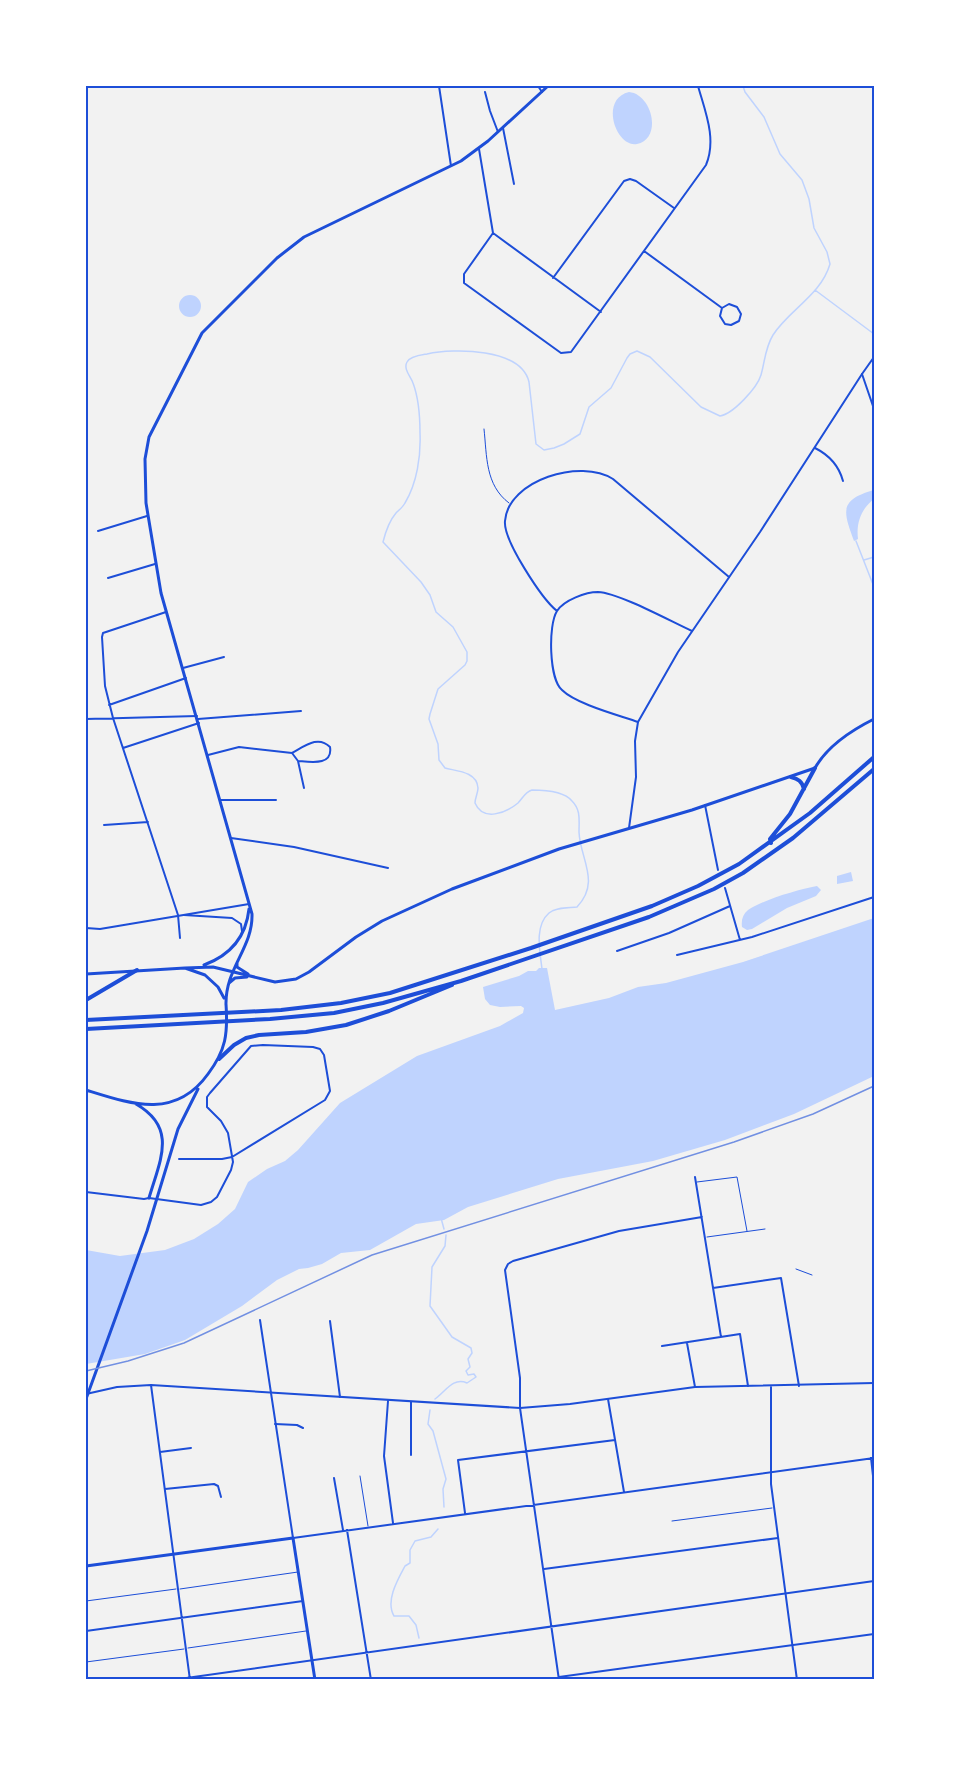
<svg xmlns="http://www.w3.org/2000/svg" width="960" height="1765" viewBox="0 0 960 1765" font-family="'Nunito Sans',sans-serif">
	<rect width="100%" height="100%" fill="#f2f2f2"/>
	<path fill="#bfd3fe" d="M629,92c23,2 34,46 8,52 -21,4 -38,-45 -8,-52z
		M179 306a11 11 0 1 1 22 0a11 11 0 1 1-22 0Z
		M874,490v9c-13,10 -18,24 -16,40l-4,2c-11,-30 -15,-41 20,-51z
		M851,872l2,9 -16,3v-8z
		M817,886l4,4 -5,6 -29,12 -35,21 -5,1 -5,-3c-1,-7 1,-13 6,-17 17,-11 49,-20 69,-24z
		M874,918v158l-80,38 -69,26 -72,21 -95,18 -90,28 -24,13 -28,4 -46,26 -29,3 -19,11 -14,4 -9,1 -22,11 -35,26 -57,34 -40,14 -59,10v-114l34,6 45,-6 29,-11 24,-15 17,-15 13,-27 19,-13 18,-8 13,-11 42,-47 77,-47 83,-30 23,-13 1,-5 -3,-2 -21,1 -10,-2 -5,-6 -2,-12 36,-11 9,-5h8l3,-3h8l8,42 54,-12 29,-11 28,-4 77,-21z"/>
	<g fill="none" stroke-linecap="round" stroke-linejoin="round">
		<path stroke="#bfd3fe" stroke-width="1.5" d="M815,290l59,44
			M856,541l18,46
			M864,560l10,-3
			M542,969c-2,-17 -8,-43 7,-56 7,-6 19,-5 28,-6 24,-25 3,-48 2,-75 0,-12 2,-22 -7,-31 -8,-10 -28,-11 -40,-11 -7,2 -9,8 -14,13 -12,10 -35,19 -43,0 0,-5 3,-10 3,-15 -1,-17 -23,-17 -33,-20l-6,-8 -1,-16 -9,-25 1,-5 8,-25 27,-24 2,-4v-9l-14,-25 -17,-15 -6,-17 -9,-13 -38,-40c2,-8 7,-22 13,-29 3,-3 7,-6 9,-10 12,-20 16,-47 15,-70 0,-17 -1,-34 -7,-50 -2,-6 -10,-14 -6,-21 3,-6 14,-7 20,-8 27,-6 94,-6 102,28l7,62 8,6 10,-2 10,-4 16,-10 9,-27 22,-19 16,-30 3,-4 7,-3 13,6 51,50 19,9c13,-2 37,-28 41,-41 4,-14 4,-27 12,-40 16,-25 48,-40 57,-71l-3,-12 -13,-24 -5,-29 -7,-19 -22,-26 -16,-37 -19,-25 -2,-6
			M441,1218l3,11
			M435,1399c11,-8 18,-22 32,-16l9,-6 -2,-3 -6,1 -2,-4 4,-4 -2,-8 4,-6 -1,-5 -19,-11 -22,-31 2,-39 13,-21 1,-11
			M430,1410l-2,14 5,7 13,48 -3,10 1,18
			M419,1638l-3,-13 -7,-9h-15c-9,-15 4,-37 11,-50l5,-3v-13l5,-9 16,-4 7,-8"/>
		<path stroke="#1d4ed8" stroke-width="1" d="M484,429c3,27 1,56 25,74
			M697,1182l40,-5 10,54
			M707,1237l58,-8
			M796,1269l16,6
			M360,1476l8,50
			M672,1521l100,-13
			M180,1589l118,-17
			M86,1601l90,-12
			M188,1648l118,-17
			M86,1662l98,-13"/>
		<path stroke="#1d4ed8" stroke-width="2" d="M439,86l12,80
			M538,86l4,6
			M485,92l5,19 8,21
			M503,128l11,56
			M479,149l14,84 108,79
			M493,233l-29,41v9l97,70 10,-1 135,-187c11,-26 -1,-54 -8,-79
			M644,251l78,57 7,-4 8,3 4,7 -2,7 -8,4 -6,-1 -5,-8 2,-8
			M553,278l71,-97 6,-2 6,2 38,27
			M862,374l12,35
			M815,448c14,7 24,18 28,33
			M98,531l49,-15
			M108,578l47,-14
			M557,611c-15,-12 -54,-71 -52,-90 3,-41 76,-63 108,-42l116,98
			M166,612l-63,21 -1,4 3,49 8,32 65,197 2,23
			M183,668l41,-11
			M109,705l77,-27
			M86,719l111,-3
			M198,719l103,-8
			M638,722c-20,-7 -62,-18 -76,-32 -13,-11 -14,-65 -5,-79 7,-11 29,-19 41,-19 21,1 72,29 94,39
			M123,748l76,-25
			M292,753c13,-7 26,-18 38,-6 3,19 -19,15 -32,14
			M208,755l31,-8 53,6 6,8 6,27
			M221,800h55
			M705,805l13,65
			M104,825l44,-3
			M231,838l63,9 94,21
			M725,888l15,52
			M617,951l52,-18 61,-27
			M677,955l75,-18 122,-40
			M695,1177l26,160
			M86,1192l58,7 5,-1 52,7 10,-3 6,-5 14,-27 2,-8 -5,-29 -7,-12 -14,-14v-10l3,-4 41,-47 12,-1 50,2 7,2 4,6 6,36 -5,9 -93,57 -10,2h-43
			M713,1288l68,-10 18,108
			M260,1320l11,73
			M330,1321l10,76
			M687,1343l8,44
			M662,1346l78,-12 8,52
			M151,1385l39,295
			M608,1399l16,93
			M388,1401l-4,55 9,67
			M275,1424l22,1 6,3
			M160,1452l31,-4
			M411,1455v-53
			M871,1458l3,27
			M334,1478l9,52
			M165,1489l49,-5 4,2 3,11
			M465,1513l-7,-53 157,-20
			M347,1530l24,150
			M293,1538l581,-80
			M544,1569l234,-31
			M86,1631l217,-30
			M172,1680l702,-99
			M537,1680l337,-46
			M559,1680l-39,-272v-30l-15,-108 3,-6 5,-3 106,-30 83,-14"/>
		<path stroke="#1d4ed8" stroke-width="2" d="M629,828l7,-51 -1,-36 3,-19 40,-70 82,-120 102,-158 12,-17
			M184,915l48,3 9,6 1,7
			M86,928l14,1 149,-25
			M771,1387v97l26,196
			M271,1393l22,145
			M86,1394l31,-7 34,-2 369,23 50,-4 125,-17 179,-4
			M86,1667l1,13"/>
		<path stroke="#1d4ed8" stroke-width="3" d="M237,963v4l11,7
			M204,965c27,-10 42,-28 45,-56
			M185,968l28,-1 62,15 21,-3 13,-7 47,-35 26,-16 70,-32 107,-40 133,-39 123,-42c13,-23 37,-38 59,-49
			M86,974l99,-6 20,7 13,12 6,11
			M229,983l6,-5 12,-1
			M226,1005c-1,-37 27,-57 26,-91l-91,-321 -15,-90 -1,-44 4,-22 53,-104 75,-75 27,-21 157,-76 27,-20 60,-55
			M86,1090c45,14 89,30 122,-16 18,-24 20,-40 18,-70
			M136,1104c42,24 24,56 13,94
			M86,1399l61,-168 31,-102 20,-40"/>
		<path stroke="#1d4ed8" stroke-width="3" d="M86,1566l207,-28 22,142"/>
		<path stroke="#1d4ed8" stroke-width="4" d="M791,777c7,2 11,4 13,12
			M771,843l-1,-4 20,-25 25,-46
			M86,1000l51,-30
			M86,1020l195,-10 60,-7 49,-10 141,-45 121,-42 46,-20 41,-22 71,-51 64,-56
			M86,1029l184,-10 64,-6 49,-10 78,-22 188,-64 65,-28 29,-16 50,-35 81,-69
			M219,1059l15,-14 12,-7 13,-3 47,-3 40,-7 43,-14 63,-26"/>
		<path stroke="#7290e2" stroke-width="1.5" d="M86,1371l42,-10 56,-18 188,-88 362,-113 79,-28 61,-28"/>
	</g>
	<rect width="960" height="1765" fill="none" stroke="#ffffff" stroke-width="174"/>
	<rect x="87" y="87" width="786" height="1591" fill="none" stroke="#1d4ed8" stroke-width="2"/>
</svg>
